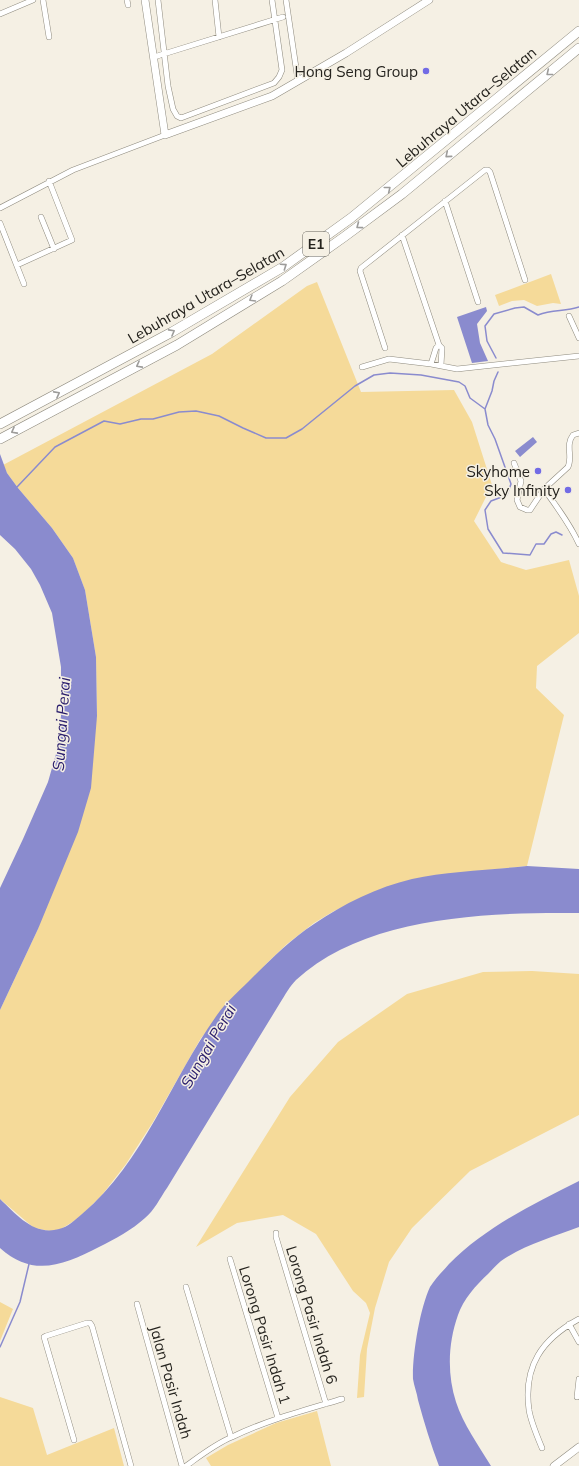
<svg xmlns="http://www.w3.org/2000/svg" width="579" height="1466" viewBox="0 0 579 1466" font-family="Mulish,sans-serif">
	<rect width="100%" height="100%" fill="#f5f0e4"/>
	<path fill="#f5da99" d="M551,274l10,30 -8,-1 -16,3 -13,-6 -12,1 -13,5 -4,-11z
		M317,282l44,110 93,-2 18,32 20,63 -18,36 27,41 25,8 43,-10 10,36v37l-42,33 -1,22 28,27 -37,151 -67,7 -79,16 -47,22 -20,12 -27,21 -20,19 -66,75 -48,84 -27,42 -24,31 -16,16 -12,10 -13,8 -11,2 -16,-3 -34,-29v-189l38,-81 59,-213 -1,-59 -11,-67 -12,-32 -21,-30 -34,-40 -11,-15 -4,-8 209,-111 95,-68z
		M532,971l47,3v141l-109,56 -58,57 -23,34 -14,46 -8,41 -3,48 -7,1 3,-43 10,-42 -4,-10 -13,-12 -37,-57 -33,-19 -46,8 -41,24 94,-150 48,-55 69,-48 76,-22z
		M0,1302l13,7 -13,32z
		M0,1397l33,11 14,47 67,-27 10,38h-124z
		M317,1411l14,55h-120l-5,-8 22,-13 48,-22z"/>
	<path fill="#8a8bce" d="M486,307l1,4 -10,13 3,19 8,18 -16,2 -15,-46z
		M533,437l4,5 -17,15 -5,-6z
		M0,454l7,19 11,15 34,40 21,30 12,32 11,67 1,59 -6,72 -13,44 -40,97 -38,81v-122l23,-49 25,-57 8,-28 5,-38v-49l-9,-54 -12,-28 -9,-16 -16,-20 -15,-14z
		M527,866l52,3v44c-89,-1 -215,3 -283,67 -6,6 -11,15 -16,23l-113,185c-7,10 -13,23 -22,30 -13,12 -30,21 -46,29 -35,18 -66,31 -99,1v-49c17,16 34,37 59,30 9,-2 16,-9 23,-15 62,-52 89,-135 135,-199 9,-13 21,-23 31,-33 21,-21 42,-42 66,-58 29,-20 64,-37 98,-45 36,-8 79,-9 115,-13z
		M579,1181v46c-26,10 -55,18 -78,34 -5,4 -9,9 -13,13 -12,11 -25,26 -30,41 -10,28 -11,59 -2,87 7,22 23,44 35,64h-52c-8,-21 -15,-44 -21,-66 -1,-7 -4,-14 -5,-21 -1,-23 7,-71 17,-92 5,-8 13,-16 19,-23 37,-37 84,-60 130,-83z"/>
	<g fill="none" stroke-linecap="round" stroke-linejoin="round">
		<path stroke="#8a8bce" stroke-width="1.5" d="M496,358l-9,-17 -2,-15 9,-12 21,-6 9,-1 14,8c15,-6 27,-3 41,-8
			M485,409l7,-18 2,-10 4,-9
			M17,487l38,-40 49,-26 16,3 21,-5h12l26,-7 17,-1 23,5 24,12 23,10h20l16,-9 53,-43 19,-11 16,-2 31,2 38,7 6,4 5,12 15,11 3,16 7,14 16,45 -4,11 -16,6 -6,9 3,19 15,24 27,2 6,-11h8l7,-10 5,-2 6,3
			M0,1347l20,-45 9,-38"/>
		<g stroke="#8e8a7e" stroke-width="6">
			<path id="minor" d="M43,0l6,37
				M127,0l1,5
				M158,0l10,86 5,23 4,7 4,2 93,-35 5,-6 3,-7 -10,-70
				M215,0l4,37
				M286,0l12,81
				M0,14l33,-14
				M154,57l129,-40
				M445,201l33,101
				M0,208l73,-38 92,-35
				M41,217l13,32
				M0,223l24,61
				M402,235l37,110 3,3 -1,17
				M17,265l55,-25 -23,-59
				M569,316l10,22
				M385,348l-25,-77 1,-3 124,-98h3l2,2 35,108
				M431,364l5,-16 3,-3
				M362,367l27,-8 42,5 26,5 122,-13
				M514,463l7,18 -4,19 3,7 7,3h3l14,-21 24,-22c5,-10 -3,-22 5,-32l6,-2
				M544,489c13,18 26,35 35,55
				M276,1233v4l50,167
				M230,1259l48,159
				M186,1287l45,150
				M137,1304l45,162
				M569,1324l10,18
				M577,1397l2,-18
				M74,1440l-30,-103 2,-1 41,-13h3l2,3 39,140
				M542,1448c-5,-12 -11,-26 -13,-38 -6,-44 13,-71 50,-91
				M186,1466c14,-10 29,-22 46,-29 35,-17 73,-27 110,-38"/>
		</g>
		<g stroke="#8e8a7e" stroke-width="8">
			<path id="secondary" d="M145,0l20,135 107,-39 74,-43 83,-53
				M554,1466l25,-19"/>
		</g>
		<g stroke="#8e8a7e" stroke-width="10">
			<path id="motorway" d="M0,424l172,-92 111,-65 68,-49 228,-187
				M0,439l177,-94 105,-64 62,-44 58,-43 177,-146"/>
		</g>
		<use href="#minor" stroke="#fff" stroke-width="5"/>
		<use href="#secondary" stroke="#fff" stroke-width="7"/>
		<use href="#motorway" stroke="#fff" stroke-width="9"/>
	</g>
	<defs><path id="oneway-chevron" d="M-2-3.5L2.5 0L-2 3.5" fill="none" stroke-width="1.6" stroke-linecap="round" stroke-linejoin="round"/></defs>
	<g stroke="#9d9c9a">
		<use href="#oneway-chevron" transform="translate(549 73) rotate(141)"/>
		<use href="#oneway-chevron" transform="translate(448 155) rotate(140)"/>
		<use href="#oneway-chevron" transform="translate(388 189) rotate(-39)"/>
		<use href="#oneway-chevron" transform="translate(359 226) rotate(143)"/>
		<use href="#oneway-chevron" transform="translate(284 266) rotate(-34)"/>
		<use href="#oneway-chevron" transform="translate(252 299) rotate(149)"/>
		<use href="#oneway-chevron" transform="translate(172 332) rotate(-29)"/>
		<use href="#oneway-chevron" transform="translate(139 365) rotate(152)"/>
		<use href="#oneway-chevron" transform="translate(57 394) rotate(-28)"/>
		<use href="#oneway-chevron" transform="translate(14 431) rotate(152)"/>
	</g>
	<g fill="#726be5" stroke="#f5f0e4" stroke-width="1.5">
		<circle cx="426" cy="71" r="4"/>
		<circle cx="538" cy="471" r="4"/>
		<circle cx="568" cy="490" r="4"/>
	</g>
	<g text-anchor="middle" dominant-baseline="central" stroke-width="3" stroke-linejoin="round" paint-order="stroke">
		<rect fill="#f5f0e4" stroke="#636059" stroke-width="1" x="303" y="232" width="26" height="24" rx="3"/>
		<g font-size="14" font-weight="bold" fill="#25231e">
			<text x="316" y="244">E1</text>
		</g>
		<g font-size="15" fill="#25231e" stroke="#f5f0e4" text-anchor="end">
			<text x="418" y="71">Hong Seng Group</text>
			<text x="530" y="471">Skyhome</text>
			<text x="560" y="490">Sky Infinity</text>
		</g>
		<g font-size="15" fill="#25231e" stroke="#f5f0e4">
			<text transform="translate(466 107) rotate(-40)">Lebuhraya Utara–Selatan</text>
			<text transform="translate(206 295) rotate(-30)">Lebuhraya Utara–Selatan</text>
			<text transform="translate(312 1315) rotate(73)">Lorong Pasir Indah 6</text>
			<text transform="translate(265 1335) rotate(73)">Lorong Pasir Indah 1</text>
			<text transform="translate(171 1382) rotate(74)">Jalan Pasir Indah</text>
		</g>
		<g font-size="16" font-style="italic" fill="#2a1e6c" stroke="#f5f0e4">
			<text transform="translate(61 724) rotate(-86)">Sungai Perai</text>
			<text transform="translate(208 1046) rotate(-60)">Sungai Perai</text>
		</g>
	</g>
</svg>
